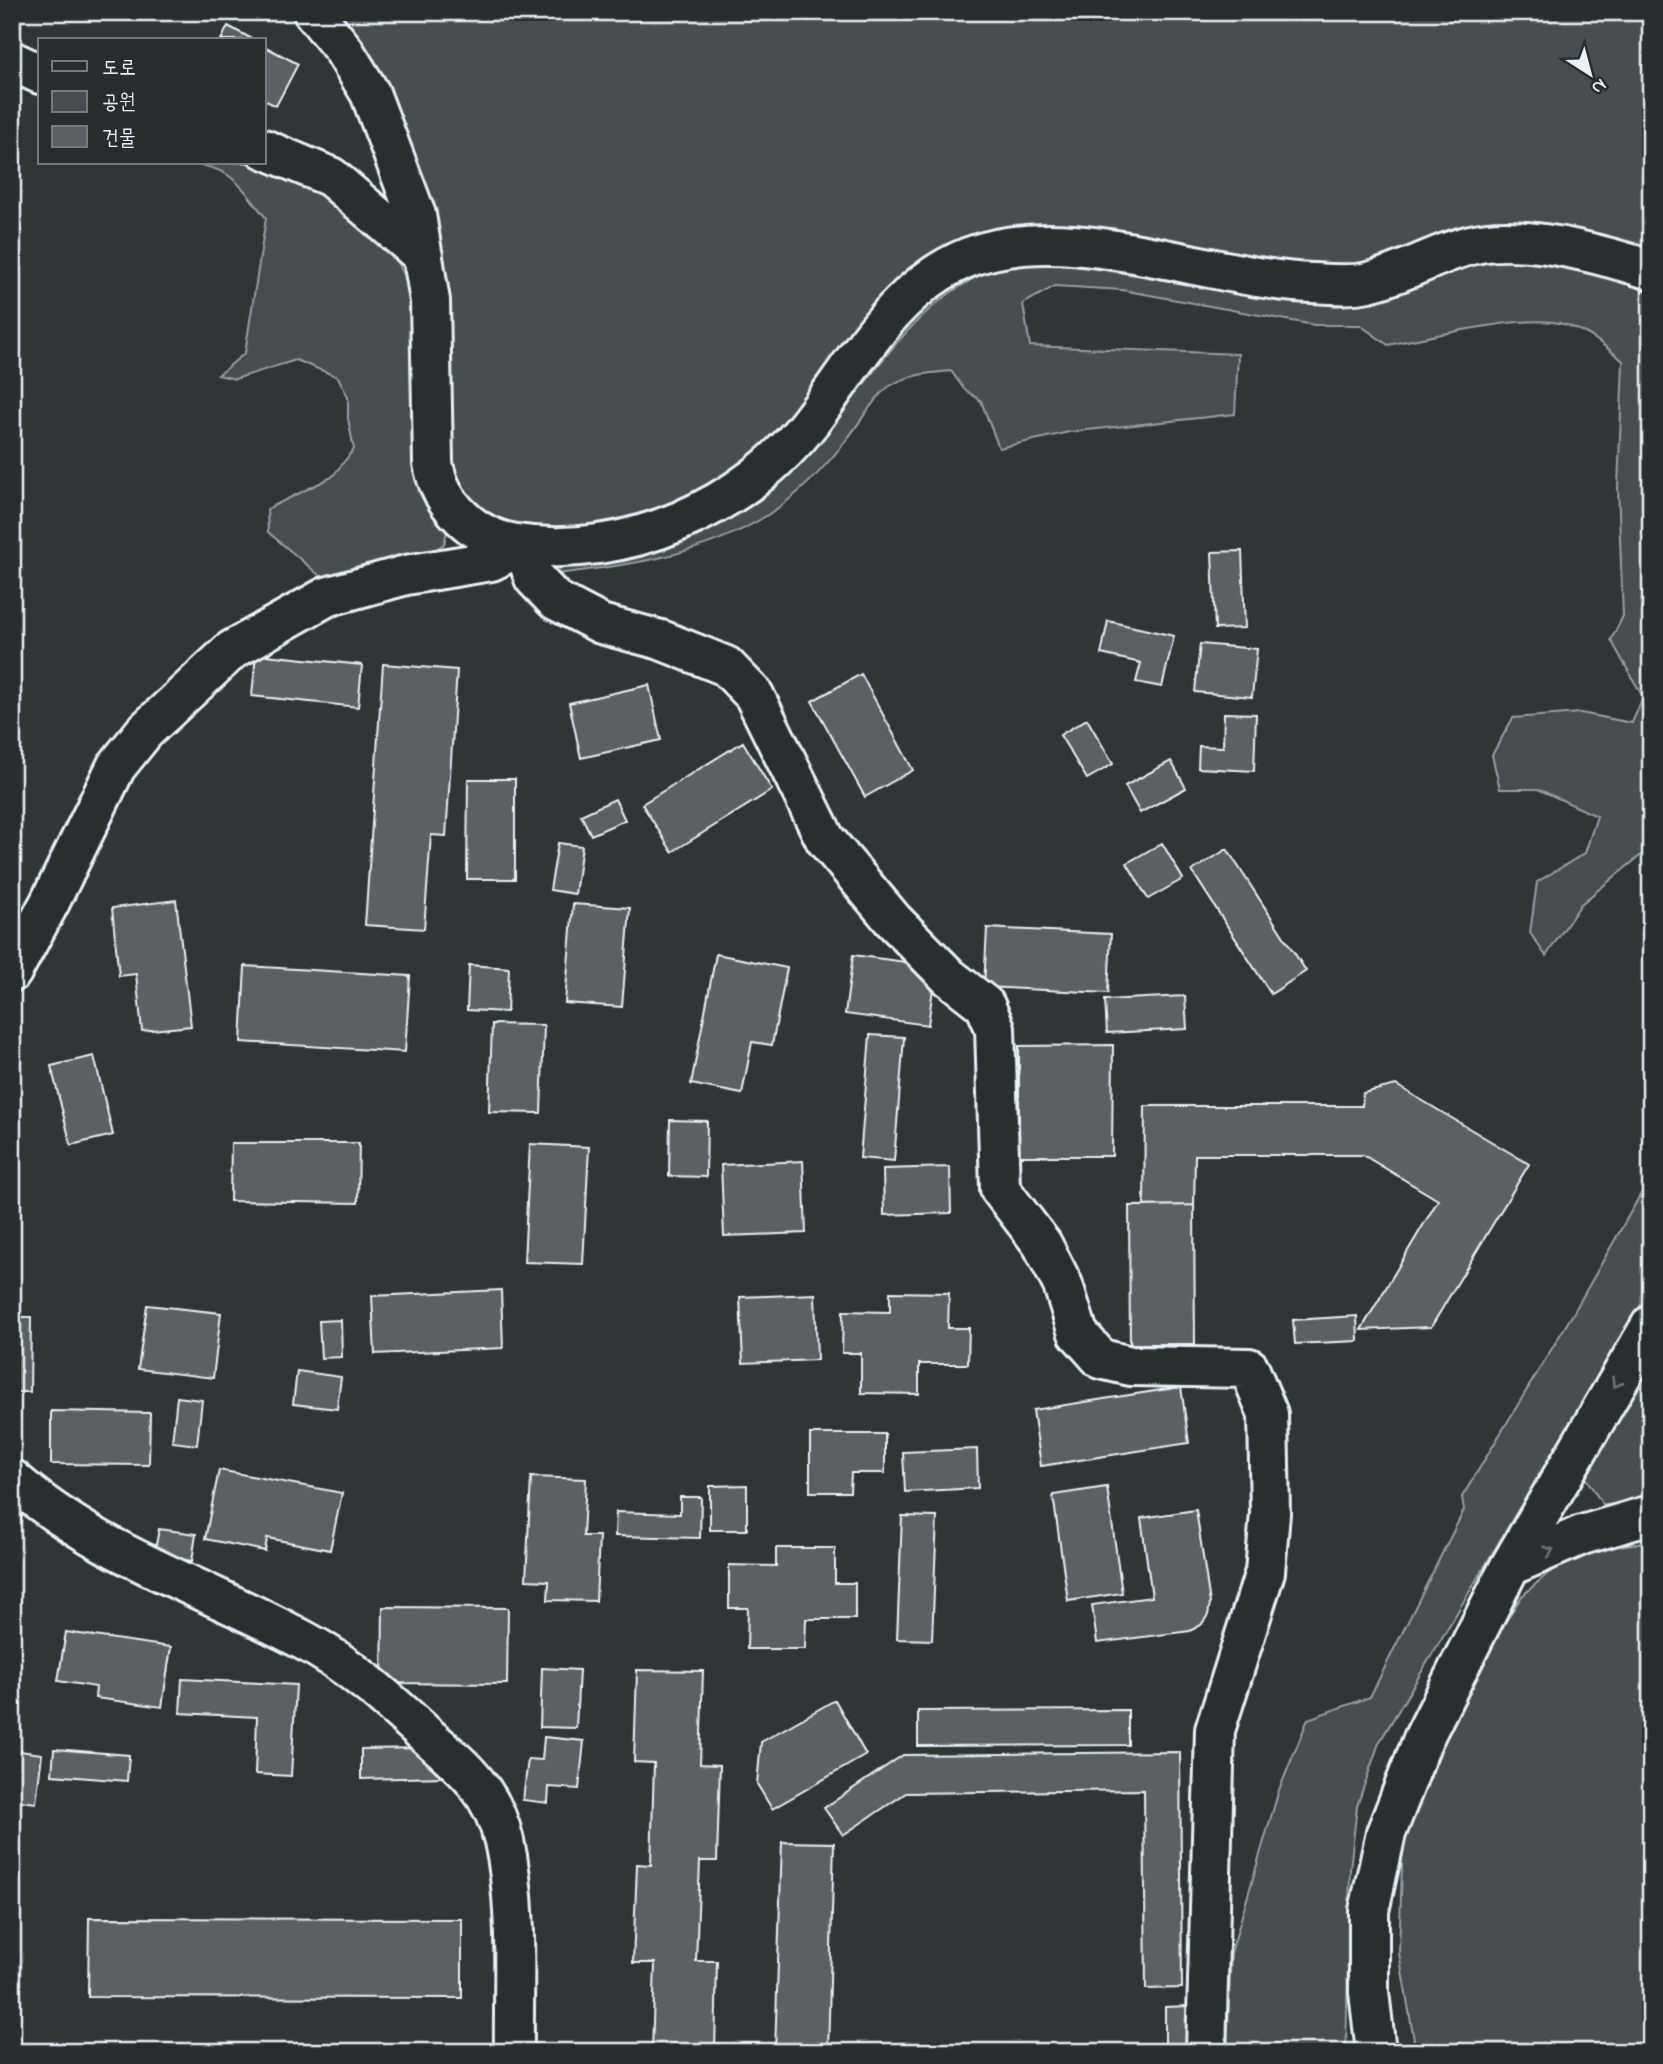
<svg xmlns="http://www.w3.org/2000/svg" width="1663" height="2064" viewBox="0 0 1663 2064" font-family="'Indie Flower','Poor Story',sans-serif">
	<rect width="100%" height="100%" fill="#323536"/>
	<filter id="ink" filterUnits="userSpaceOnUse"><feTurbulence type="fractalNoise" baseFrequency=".0143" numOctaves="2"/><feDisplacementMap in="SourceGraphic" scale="14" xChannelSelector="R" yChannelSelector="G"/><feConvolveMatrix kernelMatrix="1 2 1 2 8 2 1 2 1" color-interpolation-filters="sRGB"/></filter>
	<g filter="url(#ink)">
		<path fill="#494d4f" stroke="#989fa4" stroke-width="2" d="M331,12h1320v245l-47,-14 -240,29 -365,-38 -263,245 -110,44 -94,8 -30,-8 -22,-14 -16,-17 -11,-25 -7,-95z
			M188,163h76l57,23 63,55 27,45 32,234 4,11 -3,13 -23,15 -88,28 -65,-55 -1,-23 65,-32 22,-28 -6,-30v-22l-10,-20 -42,-17 -61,19 -17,-4 27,-22 21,-135c-27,-34 -33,-50 -78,-55z
			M1540,258l111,30v559l-70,57 -35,52 -16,-23 7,-51 48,-29 12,-37 -59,-27h-38l-8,-34 21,-37 68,-5 51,10 11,-26 -32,-57 12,-24 -5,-128 5,-127c-19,-16 -39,-33 -64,-38 -38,-8 -131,14 -171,22l-28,-20h-46l-192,-35 -67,-4 -32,18 7,42 208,8 -3,60 -166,18 -70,16 -18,-47 -17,-12 -13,-18c-22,2 -42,3 -61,15 -14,8 -32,40 -43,53 -22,29 -51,58 -81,77 -66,42 -150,51 -225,60l-5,-17 214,-57c105,-62 137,-207 266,-240 14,-4 33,1 48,2l272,42c54,-10 102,-38 155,-46 16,-3 33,-2 49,-2z
			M1651,1176v112l-272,455 -22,63 -7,63 -4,183h-119l4,-99 48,-163 29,-71 62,-22 94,-187 -2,-13 112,-185z
			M1651,1357v146l-48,2 -21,-33z
			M1651,1543v509h-235l-17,-99 4,-116 64,-156 55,-85 31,-27 37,-22z"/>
		<path fill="#5c6063" stroke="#e8f1f8" stroke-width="2" d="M228,26l26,14h-33z
			M264,46l34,18 -22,42 -12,-6z
			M1242,551l3,77 -30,1 -3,-77z
			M1108,621l66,15 -12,51 -26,-5 5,-19 -40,-9z
			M1200,644l57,5 -5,48 -57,-5z
			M256,654l106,11 -4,42 -106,-11z
			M383,664l74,6 -11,166 -15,-1 -7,94 -59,-4z
			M861,674l52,96 -48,27 -53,-96z
			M649,685l12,55 -80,18 -12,-55z
			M1224,713l32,1 -2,57 -56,-3 1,-22 24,1z
			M1087,719l26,45 -26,15 -27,-44z
			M743,742l29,48 -100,62 -30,-48z
			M1171,761l15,27 -46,25 -15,-27z
			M468,779h47v100h-48z
			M615,799l10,21 -34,15 -10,-20z
			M558,843l24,3 -7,48 -25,-4z
			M1162,843l21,36 -35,20 -21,-36z
			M1227,849l79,122 -35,23 -79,-123z
			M176,900l15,126 -49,5 -6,-57 -17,2 -7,-68z
			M573,904l57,4 -8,99 -57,-4z
			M987,928l124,6 -3,59 -124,-6z
			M716,954l71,14 -15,77 -20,-3 -10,52 -51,-10z
			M853,955l83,11 -8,59 -83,-11z
			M469,965l40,3 -2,44 -40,-2z
			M245,966l165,10 -5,76 -164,-10z
			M1185,996l2,33 -80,4 -2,-33z
			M492,1024l52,1 -3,88 -52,-1z
			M870,1035l34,2 -10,124 -34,-3z
			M1113,1045l-1,111h-93v-110z
			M94,1056l19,79 -42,10 -20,-79z
			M1396,1085l133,79 -98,163 -70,3 77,-130 -75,-45h-168l-1,50 -50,1 1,-100h217l1,-13z
			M670,1120l37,1 -1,56 -37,-1z
			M231,1143h128l-1,60 -128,-2z
			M530,1144l59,3 -6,117 -59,-2z
			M803,1161l3,72 -82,3 -3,-71z
			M950,1167l1,46 -67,2 -1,-46z
			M1194,1205l1,139h-65l-1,-138z
			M12,1278h5l-1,39h15l-1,75h-18z
			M501,1290l2,58 -128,6 -3,-58z
			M890,1292l59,1 -1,35h21l-1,36h-49v30l-58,-1v-40h-19l1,-42 47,1z
			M815,1294l2,66 -74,3 -3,-66z
			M147,1305l74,8 -8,65 -75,-9z
			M1357,1316l1,25 -63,3 -2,-24z
			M341,1320l1,37 -21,1 -2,-37z
			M297,1371l44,6 -4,32 -44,-5z
			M1181,1387l8,56 -148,23 -8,-56z
			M177,1397l25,3 -5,45 -25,-3z
			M51,1411l99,2 -1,52 -98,-1z
			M810,1434h75v39h-34l-1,19h-40z
			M977,1449l1,39 -73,4 -2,-40z
			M219,1470l123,23 -12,57 -63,-12 -2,13 -60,-12z
			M531,1477l55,2 -3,57h16l-3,65 -48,-1 1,-19 -23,-1z
			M747,1485v45h-37v-44z
			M1107,1487l15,106 -54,8 -15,-106z
			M680,1497h21l-1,41 -85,-2 1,-24 64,2z
			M1196,1510l14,93 -2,12 -7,10 -11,6 -93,12 -5,-38 60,-8 -11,-79z
			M12,1514l10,2 -10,33z
			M902,1516l35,1 -5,123 -35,-1z
			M159,1529l37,5 -4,27 -38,-6z
			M776,1548h59v35h20v36h-49l-1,30h-58l1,-41h-19v-43l47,1z
			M383,1607l125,1 -1,76 -125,-1z
			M66,1632l105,15 -9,60 -67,-9 1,-11 -38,-6z
			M542,1668l37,2 -3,58 -36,-1z
			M637,1670l66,1 -3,93 20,1 -3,96h-17l-4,100h21l-2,91h-63l3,-89h-22l4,-99 14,1 3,-102 -20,-1z
			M182,1679l114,6 -5,91 -36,-2 2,-57 -77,-4z
			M835,1700l31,55 -94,54 -15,-25 4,-42z
			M1128,1710v35l-210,1v-35z
			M544,1737l40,4 -5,48 -30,-2 -1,16 -25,-3 5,-41 14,1z
			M434,1748l12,29 -85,2v-30z
			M54,1749l75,6 -2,26 -75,-6z
			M12,1750l30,4 -6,49 -24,-3z
			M1180,1752l2,236 -36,1 -2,-199 -238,3 -63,42 -19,-27 79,-53z
			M782,1842l52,1 -6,209h-53z
			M89,1918l373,1v79l-374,-1z
			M1189,2006l1,46h-25v-45z
			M853,2045l252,7h-252z
			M161,2048v4h-109v-3z"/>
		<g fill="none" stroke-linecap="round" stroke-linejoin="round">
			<g stroke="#e8f1f8" stroke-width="44">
				<path id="minor" d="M313,12l30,37 27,44 46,122 14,86 3,162c7,42 41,75 83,81 108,17 230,-37 295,-123 45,-59 84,-135 158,-164 100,-39 238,22 344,26 16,1 39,3 55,-1 40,-9 78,-35 119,-40 49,-6 117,13 164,28
					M12,61l28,13
					M264,149l67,28 92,79
					M12,972l38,-70 66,-135 29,-36 87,-81 94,-53 80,-22 85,-14 32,-16 11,33 21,22 46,24 60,16 65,26 28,29 71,144 68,81 56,57 36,28 10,23 5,161 42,55 21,41 15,48 23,26 30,7 118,2 19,46 2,99 -5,59 -50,158 -9,322
					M12,1479c85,75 193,108 291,161 46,24 83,58 121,93 38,33 68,56 80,108 15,67 9,142 10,211"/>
			</g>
			<g stroke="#e8f1f8" stroke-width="44">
				<path id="trunk" d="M1651,1325l-141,241 72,-31 61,-18 8,1
					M1376,2052l-7,-60v-81l17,-78 37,-94 87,-173"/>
			</g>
			<use href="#minor" stroke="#2a2d2e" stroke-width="38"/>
			<use href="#trunk" stroke="#2a2d2e" stroke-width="38"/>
		</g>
		<defs><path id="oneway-chevron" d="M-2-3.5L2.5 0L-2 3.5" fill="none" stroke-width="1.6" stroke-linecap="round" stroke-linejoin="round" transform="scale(1.75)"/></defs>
		<g stroke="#6c7275">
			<use href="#oneway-chevron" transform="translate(1616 1383) rotate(121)"/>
			<use href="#oneway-chevron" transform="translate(1549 1551) rotate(-23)"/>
		</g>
	</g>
	<rect width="1663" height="2064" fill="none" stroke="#2a2d2e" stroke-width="42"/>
	<rect x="21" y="21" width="1621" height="2022" fill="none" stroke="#e8f1f8" stroke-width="2.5" filter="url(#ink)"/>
	<rect x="38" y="38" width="228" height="126" fill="#2a2d2e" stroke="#767b7f" stroke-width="2"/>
	<rect x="52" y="61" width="35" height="10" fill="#2a2d2e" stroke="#767b7f" stroke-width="2"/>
	<text x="102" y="74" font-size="21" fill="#e8f1f8">도로</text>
	<rect x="52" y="91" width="35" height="21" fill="#494d4f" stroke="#767b7f" stroke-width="2"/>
	<text x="102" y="108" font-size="21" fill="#e8f1f8">공원</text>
	<rect x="52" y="126" width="35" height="21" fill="#5c6063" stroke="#767b7f" stroke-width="2"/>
	<text x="102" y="144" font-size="21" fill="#e8f1f8">건물</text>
	<g transform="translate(1590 74) rotate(144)" stroke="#2a2d2e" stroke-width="5" paint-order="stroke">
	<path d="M0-5L12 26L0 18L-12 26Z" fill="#e8f1f8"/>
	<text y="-10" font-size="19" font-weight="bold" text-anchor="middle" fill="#e8f1f8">N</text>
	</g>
</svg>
